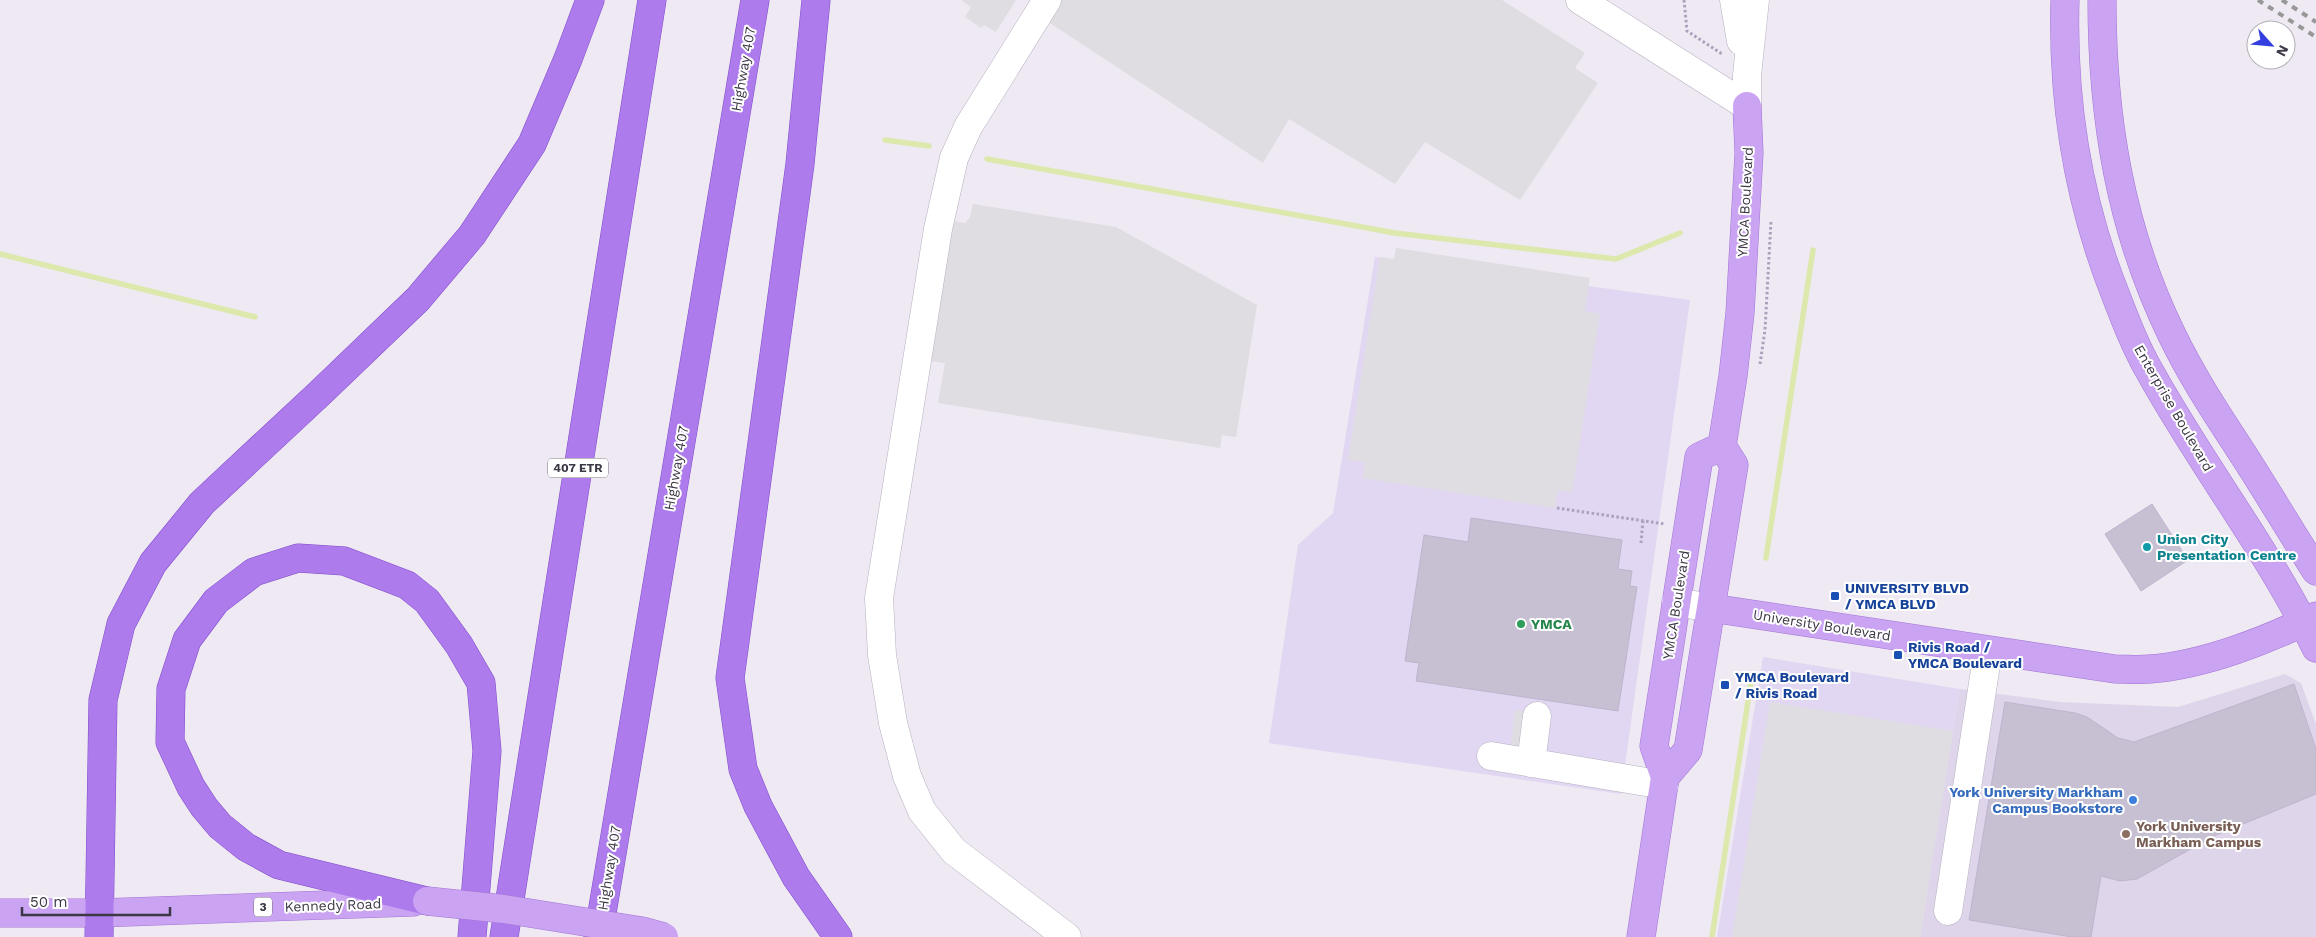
<svg xmlns="http://www.w3.org/2000/svg" width="2316" height="937" viewBox="0 0 2316 937" font-family="'Work Sans',sans-serif">
	<rect width="100%" height="100%" fill="#eee9f3"/>
	<path fill="#e1d7f2" d="M1375,257l315,43 -69,494 -352,-51 29,-198 35,-32z
		M1763,657l197,32 -40,248h-203z"/>
	<path fill="#dfd5ea" d="M2285,674l16,9 15,41v213h-396l40,-248 100,13 118,5z"/>
	<path fill="#dfdde2" d="M961,0h55l-20,32 -12,-7 -3,3 -16,-11 6,-10z
		M1036,0h466l83,53 -10,15 23,15 -78,117 -95,-58 -30,42 -106,-65 -26,44 -233,-153z
		M973,204l143,23 141,78 -21,132 -14,-2 -2,13 -282,-45 7,-40 -15,-2 22,-140 13,2 5,-6z
		M1396,248l194,30 -5,33 15,3 -28,178 -14,-2 -3,18 -193,-30 3,-16 -17,-2 32,-203 14,2z
		M1770,702l183,29 -33,206h-188z
		M1515,710l12,2 -4,34 -12,-1z"/>
	<g fill="none" stroke-linecap="round" stroke-linejoin="round">
		<path stroke="#dde8ad" stroke-width="5.5" d="M885,140l44,6
			M987,159l408,74 221,26 64,-26
			M0,254l255,63
			M1766,558l47,-308
			M1712,937l40,-262"/>
	</g>
	<path fill="#c7c0d3" stroke="#beb4cd" d="M2152,504l36,56 -47,31 -36,-57z
		M1471,518l151,22 -4,29 14,2 -2,15 7,1 -19,124 -202,-30 3,-18 -14,-2 19,-126 44,7z
		M2294,684l22,65v45l-102,42 -77,43 -17,2 -19,-5 -10,61h-19l-103,-17 36,-218 70,11 12,4 31,21 16,4z"/>
	<g fill="none" stroke-linecap="round" stroke-linejoin="round">
		<g stroke="#b6b0c0" stroke-width="29">
			<path id="minor" d="M1047,0l-79,127 -14,31 -16,71 -59,369 3,57 11,68 14,53 15,35 32,40 113,86
				M1580,0l167,106
				M1734,0l7,41
				M1747,106v-31l8,-75
				M1676,602l35,6
				M1491,756l173,29
				M1531,763l6,-47
				M1948,911l40,-260"/>
		</g>
		<g stroke="#a375d5" stroke-width="29">
			<path id="major" d="M2065,0c-3,102 13,201 51,296 10,26 20,52 34,76 52,94 119,179 166,276
				M2102,0c0,117 18,229 70,335 21,44 49,85 76,127 23,36 45,73 68,109
				M1711,608l404,61c12,0 23,1 35,0 54,-4 118,-29 166,-53
				M1665,777l23,-27 46,-285 -12,-19 11,-70 7,-63 9,-160 -2,-47
				M0,913h99l314,-11
				M1641,937l24,-160 -11,-31 45,-289 23,-11"/>
		</g>
		<g stroke="#804cca" stroke-width="29">
			<path id="highway" d="M816,0l-16,164 -70,514 13,91 15,37 38,71 42,60
				M427,901l-148,-36 -33,-18 -26,-21 -16,-19 -13,-20 -21,-45 1,-53 16,-49 29,-39 38,-29 44,-14 46,3 63,24 20,16 32,44 22,38 6,68 -15,186
				M99,937l4,-237 18,-76 32,-61 49,-60 118,-110 98,-94 54,-64 60,-91 36,-85 22,-59
				M504,937l148,-937
				M598,937l157,-937"/>
		</g>
		<path stroke="#aca0bd" stroke-width="3" stroke-dasharray="2.5 2.5" stroke-linecap="butt" d="M1684,0l3,31 35,23
			M1760,364l5,-34 6,-109
			M1557,508l108,16
			M1641,543l2,-23"/>
		<use href="#minor" stroke="#fff" stroke-width="28"/>
		<use href="#major" stroke="#caa3f2" stroke-width="28"/>
		<use href="#highway" stroke="#ad7bec" stroke-width="28"/>
		<path stroke="#979797" stroke-width="4" stroke-dasharray="6 6" stroke-linecap="butt" d="M2258,0l58,37
			M2282,0l34,22"/>
		<g stroke="#a375d5" stroke-width="29" stroke-linecap="butt">
			<path id="major-bridge" d="M427,901l77,8 138,22 22,6"/>
		</g>
		<use href="#major-bridge" stroke="#caa3f2" stroke-width="28"/>
	</g>
	<circle fill="#0f9aa8" stroke="#fff" stroke-width="2" cx="2147" cy="547" r="5"/>
	<g fill="#1a4fb4" stroke="#fff" stroke-width="2">
		<rect x="1830" y="591" width="10" height="10" rx="2.5"/>
		<rect x="1893" y="650" width="10" height="10" rx="2.5"/>
		<rect x="1720" y="680" width="10" height="10" rx="2.5"/>
	</g>
	<circle fill="#2e9e5b" stroke="#fff" stroke-width="2" cx="1521" cy="624" r="5"/>
	<circle fill="#3f7fe0" stroke="#fff" stroke-width="2" cx="2133" cy="800" r="5"/>
	<circle fill="#8d6e63" stroke="#fff" stroke-width="2" cx="2126" cy="834" r="5"/>
	<g text-anchor="middle" dominant-baseline="central" stroke-width="4" stroke-linejoin="round" paint-order="stroke">
		<g fill="#fff" stroke="#77747d" stroke-width="1">
			<rect x="548" y="458.5" width="60" height="19" rx="4"/>
			<rect x="254" y="897.5" width="18" height="19" rx="4"/>
		</g>
		<g font-size="12" font-weight="bold" fill="#3d3845">
			<text x="578" y="468">407 ETR</text>
			<text x="263" y="907">3</text>
		</g>
		<g font-size="14" fill="#3d3845" stroke="#fff">
			<text transform="translate(743 69) rotate(-80)">Highway 407</text>
			<text transform="translate(1745 202) rotate(-87)">YMCA Boulevard</text>
			<text transform="translate(2174 408) rotate(60)">Enterprise Boulevard</text>
			<text transform="translate(676 468) rotate(-80)">Highway 407</text>
			<text transform="translate(1676 605) rotate(-81)">YMCA Boulevard</text>
			<text transform="translate(1822 625) rotate(9)">University Boulevard</text>
			<text transform="translate(609 868) rotate(-81)">Highway 407</text>
			<text transform="translate(333 905) rotate(-2)">Kennedy Road</text>
		</g>
		<g font-size="14" font-weight="bold" fill="#0d838f" stroke="#fff" text-anchor="start">
			<text x="2157" y="539">Union City<tspan x="2157" dy="16">Presentation Centre</tspan></text>
		</g>
		<g font-size="14" font-weight="bold" fill="#164399" stroke="#fff" text-anchor="start">
			<text x="1845" y="588">UNIVERSITY BLVD<tspan x="1845" dy="16">/ YMCA BLVD</tspan></text>
			<text x="1908" y="647">Rivis Road /<tspan x="1908" dy="16">YMCA Boulevard</tspan></text>
			<text x="1735" y="677">YMCA Boulevard<tspan x="1735" dy="16">/ Rivis Road</tspan></text>
		</g>
		<g font-size="14" font-weight="bold" fill="#27864d" stroke="#fff" text-anchor="start">
			<text x="1531" y="624">YMCA</text>
		</g>
		<g font-size="14" font-weight="bold" fill="#366cbe" stroke="#fff" text-anchor="end">
			<text x="2123" y="792">York University Markham<tspan x="2123" dy="16">Campus Bookstore</tspan></text>
		</g>
		<g font-size="14" font-weight="bold" fill="#785e54" stroke="#fff" text-anchor="start">
			<text x="2136" y="826">York University<tspan x="2136" dy="16">Markham Campus</tspan></text>
		</g>
	</g>
	<g transform="translate(2271 45) rotate(117)"><circle r="24" fill="#ffffff" stroke="#b1afb5"/>
	<path d="M0-4L9 19L0 12L-9 19Z" fill="#3340df"/>
	<text y="-8" font-size="14" font-weight="bold" text-anchor="middle" fill="#3d3845">N</text>
	</g>
	<path d="M22 907v8h148v-8" fill="none" stroke="#3d3845" stroke-width="2.5"/>
	<text x="30" y="907" font-size="15" fill="#3d3845" stroke="#ffffff" stroke-width="4" paint-order="stroke">50 m</text>
</svg>
